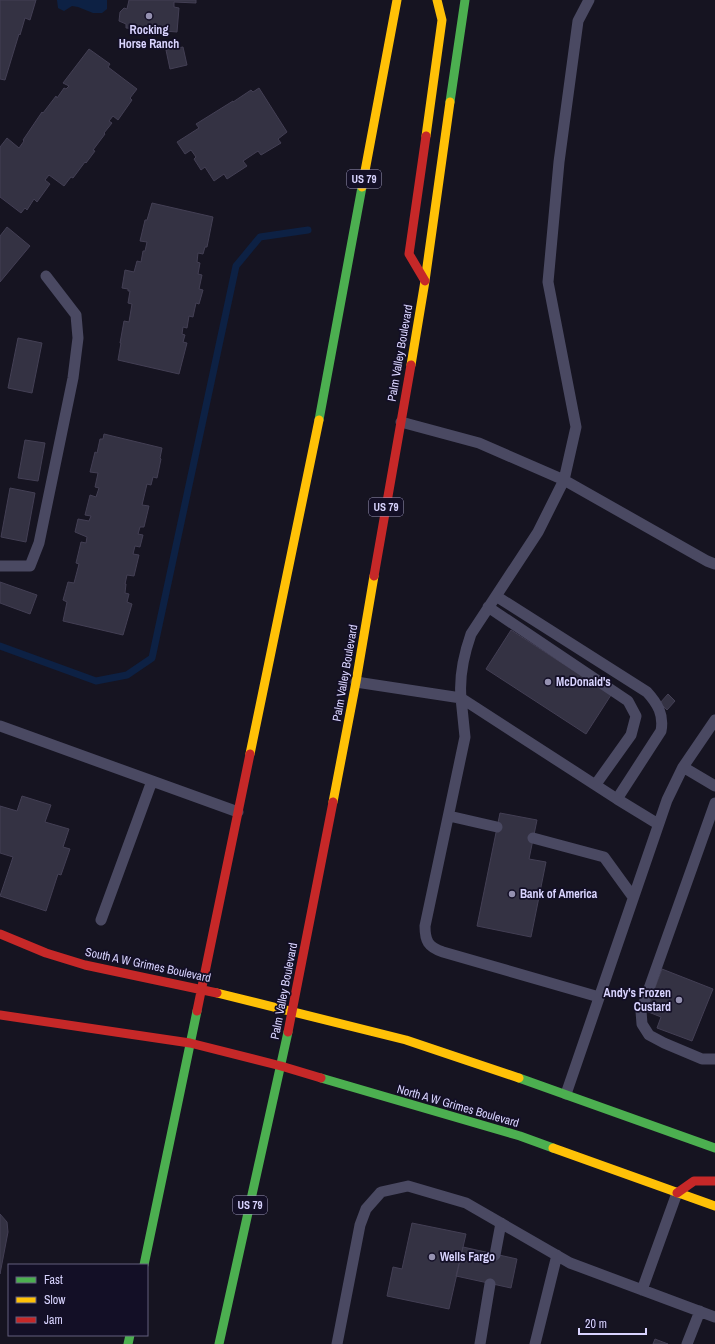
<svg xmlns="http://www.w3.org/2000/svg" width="715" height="1344" viewBox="0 0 715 1344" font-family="'Archivo Narrow',sans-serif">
	<rect width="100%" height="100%" fill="#161421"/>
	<path fill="#0d2144" d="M57,0h50v9l-5,4h-9l-15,-6 -6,-1 -8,5 -6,-3z"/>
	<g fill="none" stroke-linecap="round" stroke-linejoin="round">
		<path stroke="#0d2144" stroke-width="7" d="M0,646l96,35 31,-6 25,-17 84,-392 24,-29 48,-7"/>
	</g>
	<path fill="#343243" stroke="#433f54" d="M0,0h36l-6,20 -5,-2 -5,17 -1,-1 -14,46 -5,-1z
		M129,0h67v3l-22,-1v5l5,1 -2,24 -51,-4v-4l-7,-3 1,-9 4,-4 3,1z
		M183,47l4,18 -17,4 -4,-19z
		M89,49l21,15 -2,3 29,22 -7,9 2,2 -14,20 -5,-4 -4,5 3,2 -8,10 1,1 -12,16 2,1 -9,12 -1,-1 -12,16 -2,-1 -7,9 -15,-11 -4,5 5,4 -13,18 -3,-3 -7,11 -2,-2 -4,5 -21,-16v-50l7,-9 12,10 5,-7 -1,-1 19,-28 1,1 13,-17 1,2 7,-10 2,1 3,-3 -6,-3z
		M259,88l28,44 -9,7 3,4 -20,12 -3,-4 -15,10 4,5 -20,13 -3,-5 -10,7 -9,-14 -4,3 -7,-11 2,-2 -5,-7 -6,4 -8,-12 22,-14 -3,-4 37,-23v1l18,-12 2,2z
		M152,203l61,14 -6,30h-2l-2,7 -5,-1 -1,9 3,1 -2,11 4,1 -3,14 4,1 -4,14 -3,-1 -3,14 -4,-1 -2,12 -4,-1 -1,7 3,1 -2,7 4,1 -8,31 -61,-14 3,-17h-1l4,-22 5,1 3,-18 -4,-1 2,-12h-2v-2l-6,-1 3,-18 9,2 3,-11 4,1 2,-11h2l2,-9 -7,-1 5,-21h2z
		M7,227l23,19 -30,36v-46z
		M18,338l24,5 -10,50 -24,-5z
		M104,434l58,14 -2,10 1,1 -4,19 -4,-1 -2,8 -4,-1 -5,21 7,1 -5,21h-4l-2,7 5,1 -3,12 -5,-1 -2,8 6,1 -5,21 -7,-1 -2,9h1l-1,9 4,1 -2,8 5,2 -9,31 -60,-14 4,-19 -4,-2 5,-18 6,1 5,-19 -3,-1 5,-21 5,1 1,-6 -12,-5 3,-13 11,2 2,-5 -6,-1 5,-20 6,2 3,-9 -4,-1 3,-14 -8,-1 5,-20 2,1 3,-14h3z
		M25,440l20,3 -7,38 -20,-3z
		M10,488l25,5 -9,49 -25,-5z
		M0,582l37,13 -7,19 -30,-11z
		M511,630l100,65 -25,39 -100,-65z
		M668,694l7,7 -8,9 -7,-7z
		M22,796l29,9 -6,17 24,7 -6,18 7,2 -9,26 -3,-1 -12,37 -46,-15 13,-39 -13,-4v-47l17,5z
		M500,813l37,7 -8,39 17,3 -15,75 -54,-11z
		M662,969l51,20 -21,52 -35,-13 4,-11 -15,-6z
		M0,1214l7,8 1,10 -8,42z
		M412,1223l54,11 -17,75 -62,-13 6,-29 9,2z
		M463,1247l54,12 -6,29 -55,-12z
		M655,1339l13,5h-15z"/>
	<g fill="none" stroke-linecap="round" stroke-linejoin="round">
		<path stroke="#4a4962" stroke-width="11" d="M589,0l-11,21 -19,141 -11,120 28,145 -12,53 -26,52 -67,102c-7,20 -12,42 -10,64l156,101 41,25
			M401,422l78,21 85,37 143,81 8,3
			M0,566h30l9,-23 34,-165 5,-40 -2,-23 -30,-39
			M496,596l151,96c11,12 17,23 14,39l-44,68
			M488,607l140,94 8,15 -5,19 -35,49
			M356,682l105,16 4,39 -40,189c0,15 3,21 18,26l156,45
			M0,726l238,86
			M683,767l32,19
			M715,803l-74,208 1,13 7,11 15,8 38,16h13
			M449,816l48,11
			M533,838l71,19 29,40
			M101,920l51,-139
			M566,1094l101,-294 16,-33 32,-47
			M495,1255l6,-32
			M642,1290l35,-97
			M337,1344l23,-119 6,-16 15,-17 27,-6 58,17 104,60 145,54
			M480,1344l10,-60
			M535,1344l22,-89
			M687,1344l13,-33"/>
		<path stroke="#4caf50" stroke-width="9" d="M450,102l15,-102
			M319,420l43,-233
			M321,1078l199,58 33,12
			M519,1078l196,70
			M144,1265l53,-254
			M128,1344l2,-9
			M219,1344l69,-312"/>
		<path stroke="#ffc107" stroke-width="9" d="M426,136l16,-116 -5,-20
			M362,187l35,-187
			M411,365l14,-84 25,-179
			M250,754l69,-334
			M333,802l23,-120 18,-106
			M217,993l189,47 113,38
			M553,1148l162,58"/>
		<path stroke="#c62828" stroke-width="9" d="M425,281l-16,-27 17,-118
			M374,576l37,-211
			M0,934l46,19 39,12 132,28
			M197,1011l53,-257
			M0,1015l190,28 91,23 40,12
			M288,1032l45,-230
			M677,1193l17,-12h21"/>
	</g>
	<g fill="#9591b1" stroke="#130f26" stroke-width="1.5">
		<circle cx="149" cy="16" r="4"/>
		<circle cx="548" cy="682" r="4"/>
		<circle cx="512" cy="894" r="4"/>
		<circle cx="679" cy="1000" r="4"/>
		<circle cx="432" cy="1257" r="4"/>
	</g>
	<g text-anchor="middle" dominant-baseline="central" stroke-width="3.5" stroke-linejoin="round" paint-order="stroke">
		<g fill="#130f26" stroke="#9e99be" stroke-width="1">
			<rect x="347" y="170" width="34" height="18" rx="3"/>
			<rect x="369" y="498" width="34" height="18" rx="3"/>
			<rect x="233" y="1196" width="34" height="18" rx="3"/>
		</g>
		<g font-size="11" font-weight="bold" fill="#d9d4ff">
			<text x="364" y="179">US 79</text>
			<text x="386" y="507">US 79</text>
			<text x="250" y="1205">US 79</text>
		</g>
		<g font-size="12" font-weight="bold" fill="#d9d4ff" stroke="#130f26" text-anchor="start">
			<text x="149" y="30" text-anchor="middle">Rocking<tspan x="149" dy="14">Horse Ranch</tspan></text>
			<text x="556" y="682">McDonald's</text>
			<text x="520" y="894">Bank of America</text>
			<text x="671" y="993" text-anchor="end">Andy's Frozen<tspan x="671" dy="14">Custard</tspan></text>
			<text x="440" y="1257">Wells Fargo</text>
		</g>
		<g font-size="12" fill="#d9d4ff" stroke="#130f26">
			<text transform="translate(400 353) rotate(-80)">Palm Valley Boulevard</text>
			<text transform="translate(345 673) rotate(-80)">Palm Valley Boulevard</text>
			<text transform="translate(148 965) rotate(12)">South A W Grimes Boulevard</text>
			<text transform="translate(284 991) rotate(-79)">Palm Valley Boulevard</text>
			<text transform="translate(458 1106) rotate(16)">North A W Grimes Boulevard</text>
		</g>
	</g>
	<rect x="8" y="1264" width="140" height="72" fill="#130f26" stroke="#625e7d"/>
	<rect x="16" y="1277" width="20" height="6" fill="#4caf50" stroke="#625e7d"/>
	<text x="44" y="1284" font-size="12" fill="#d9d4ff">Fast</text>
	<rect x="16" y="1297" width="20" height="6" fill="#ffc107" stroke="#625e7d"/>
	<text x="44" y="1304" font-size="12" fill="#d9d4ff">Slow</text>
	<rect x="16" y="1317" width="20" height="6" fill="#c62828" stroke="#625e7d"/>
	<text x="44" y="1324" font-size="12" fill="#d9d4ff">Jam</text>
	<path d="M579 1328v6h67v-6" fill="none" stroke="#d9d4ff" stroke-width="2"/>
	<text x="585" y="1328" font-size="12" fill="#d9d4ff" stroke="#130f26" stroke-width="3" paint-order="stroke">20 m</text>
</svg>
